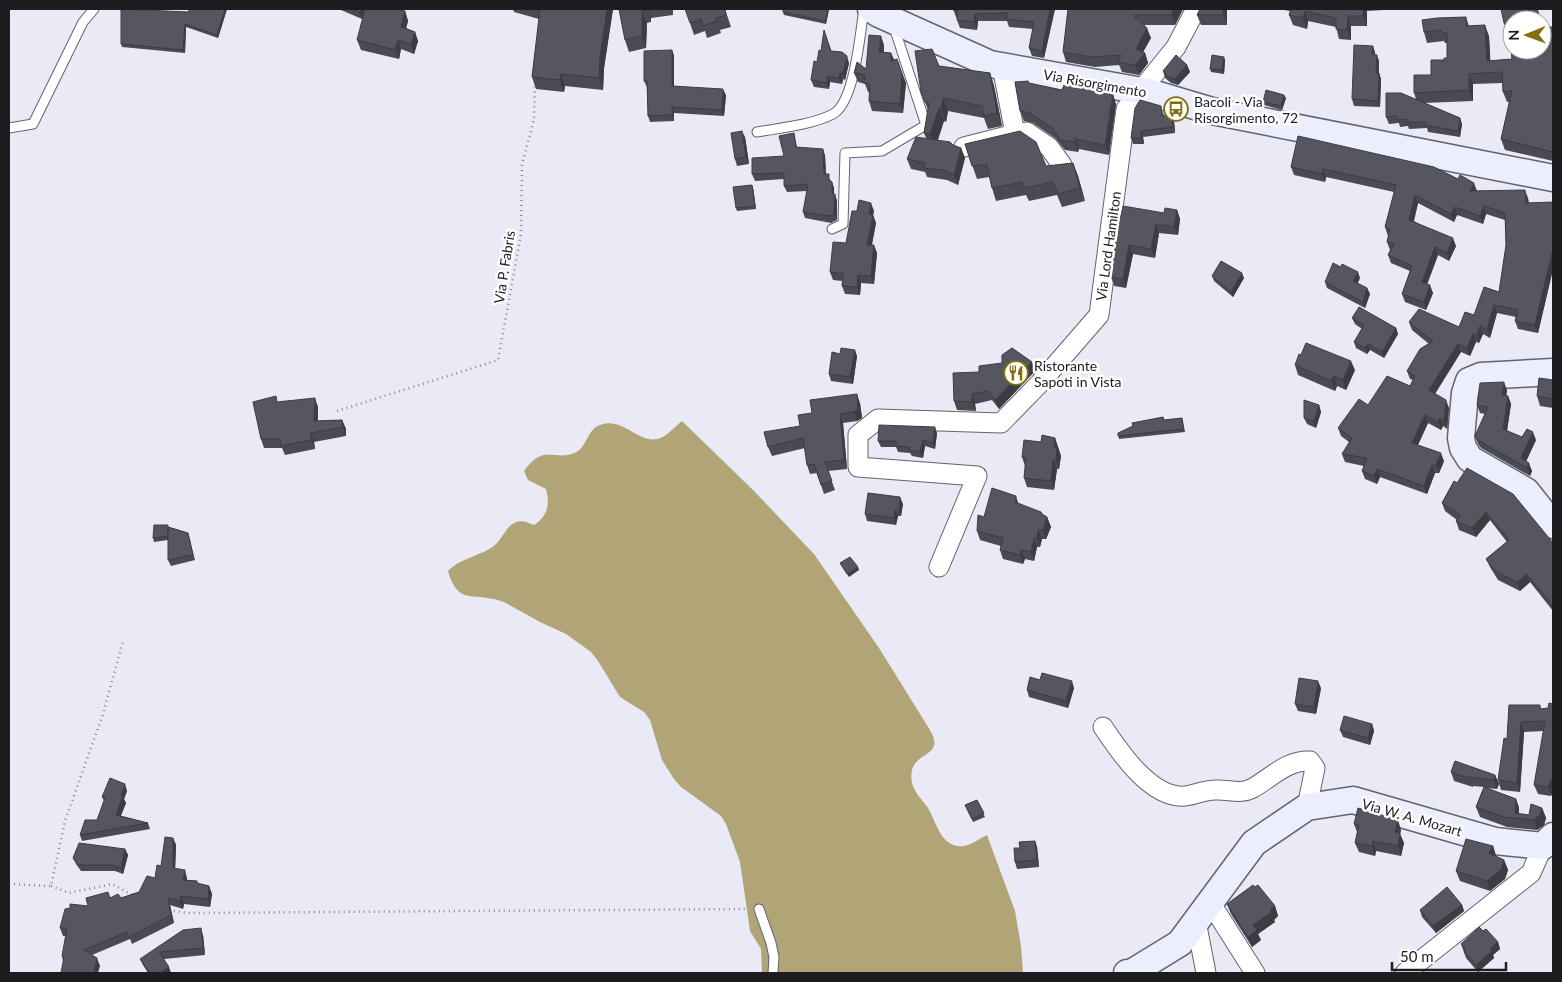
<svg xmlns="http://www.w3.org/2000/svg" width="1562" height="982" viewBox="0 0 1562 982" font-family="Lato,sans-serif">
	<rect width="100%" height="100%" fill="#e9eaf6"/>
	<path fill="#b1a578" d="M682,421l71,69 61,64 65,94 51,82c15,26 -13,21 -18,40 -1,5 -1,11 1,16 3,8 10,15 15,22 8,13 12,36 30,38 10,2 20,-7 29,-11l28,76 6,35 2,27h-261l-1,-24 -11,-18 -10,-69 -14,-38 -5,-8 -40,-29 -7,-8 -12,-19 -12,-40 -6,-8 -24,-15 -22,-36 -7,-9 -25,-18 -26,-12 -36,-20c-29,-11 -46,5 -56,-31 14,-14 34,-15 47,-26 8,-7 11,-19 21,-23 6,-2 13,1 18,3 14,-9 16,-21 12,-36l-18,-9 -4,-9c22,-30 32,-7 54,-20 9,-6 10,-22 22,-26 22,-9 38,18 57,14 10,-2 17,-12 25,-18z"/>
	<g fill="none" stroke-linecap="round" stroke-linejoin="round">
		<g stroke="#62636d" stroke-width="11">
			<path id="lane" d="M9,128l24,-4 50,-102 11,-13
				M757,132c23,-4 55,-7 76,-18 22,-12 27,-81 31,-105
				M832,229l11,-5 2,-71 37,-2 44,-26 -32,-98
				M759,909l12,34 3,14 -1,16"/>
		</g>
		<g stroke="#62636d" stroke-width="21">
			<path id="street" d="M1015,134l12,-2 22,15 13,18
				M964,147l51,-13 -13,-68
				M939,567l38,-91 -119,-9v-32l20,-16 123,4 39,-40 59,-68 27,-206 50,-62 20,-38
				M1103,727c16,24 48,72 82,69 10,-1 19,-6 30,-6 14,-1 25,5 38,-2 19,-11 34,-28 57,-27l5,7 -8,39
				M1210,902l45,71
				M1196,921l10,52
				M1405,973l126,-100 12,-27"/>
		</g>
		<g stroke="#62636d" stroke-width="29">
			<path id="secondary" d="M871,9l8,5 111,50 158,28 64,19 341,67
				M1553,372l-72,4 -12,5 -4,12 -4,45 2,10 7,11 56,32 27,34
				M1127,973h4l49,-30 74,-100 53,-36 46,-7 142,41 48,5 10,-10"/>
		</g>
		<path stroke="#878790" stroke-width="2.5" stroke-dasharray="1 4" stroke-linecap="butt" d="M337,411l161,-51 23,-126 1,-69 12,-46 1,-37
			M9,884l42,2 14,-65 38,-107 20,-73
			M51,886l18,7 43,-9 22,12
			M169,910l19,3 560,-4"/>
		<use href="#lane" stroke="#fff" stroke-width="9"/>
		<use href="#street" stroke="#fff" stroke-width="19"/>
		<use href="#secondary" stroke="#ecedfd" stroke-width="26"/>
	</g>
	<path fill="#4a4a53" d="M227,9l-9,29 -32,-11 -1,26 -63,-6 -1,-3 67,-32z
		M341,9h53l11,2 3,10 -2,7 9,4 3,9 -4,13 -13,-5 -2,10 -38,-9 -4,-10 7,-26 -2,5 -21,-9z
		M513,9h100l-9,59 -1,22 -38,-4 -1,6 -28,-3 -4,-12 7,-58 -25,-7z
		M619,9h54v6l-22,3v4l-4,1 -1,25 -17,4 -4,-12z
		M725,9l6,18 -11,3 1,3 -14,5 -2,-7 -11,4 -4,-12z
		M783,9h46l-3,15 -42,-9 -1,-3z
		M953,9h102l-11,49 -12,-2 -3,-8 4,-19 -24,-2 -2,-6h-29l-1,9 -17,-2 -3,-8v-2l-1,-1z
		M1068,9h115l-8,16h-31l7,13 -8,14 2,1 3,10 -9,12 -17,-3 -3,-7 -24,2 -29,-5 -3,-10z
		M1200,9h27v16h-26l-4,-10z
		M1278,9h122l-33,2v15h-16v14l-12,-1 -3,-12 -28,-6 -1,8 -14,-4 -4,-10 1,-4z
		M1466,17l3,9 20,10 1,25 22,-2 -2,-23 -2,-3 -4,-10 40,4h9v134l-48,-11 -4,-11 8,-37h-2l-4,-10v-9l-30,1v17l-49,2 36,15 2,6 -2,13 -32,-5 -1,-4 -18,1 -1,-3 -8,1 -1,-4 -10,1 -3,-7 30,-18 -2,-6 30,-33 3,-2v-15h-2l-1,-2 -17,2 -3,-11z
		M884,45v7l7,1 3,7 12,23 -3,30 -31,-2 -3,-10 1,-8 -2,-1 -3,-8 -7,-2 -4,-9 12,-4z
		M672,50l2,6v30l52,9 -2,21 -50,-3v8l-24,1 -2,-6 -1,-29 -3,-6z
		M831,51l18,12 -4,17 -2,-1 -1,5 -12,-2 -1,7 -15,-2 -3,-7 6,-18z
		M1375,52v3l4,6v12l2,6 -1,28 -26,-1 -2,-7z
		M1225,60l-1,14 -13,-2 -1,-3z
		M1187,65l3,7 -12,13 -7,-2 -6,-5 -2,-7z
		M939,66l51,7 4,13 8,40 -14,3 -4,-11 -36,-7 -2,11 -2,-1 -6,19 23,8 4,10 -7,27 -11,-5 -20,-3 -2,-5 -14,-3 -4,-10 19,-21 -2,-5 4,-23 -7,-18z
		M1029,83l87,21 -7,51 -30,-6 -1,3 -13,-2 -10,-12 -22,-15 -9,-2 -4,-10z
		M1286,98l-4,12 -18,-5 -1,-3z
		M1163,112l1,4 8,-1 2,6 1,12 -32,4 1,7h-11l-2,-6z
		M794,133l3,14 28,8 1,19 5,7 3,7v6l3,7v19l-6,3 -26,-5 -2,-6 4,-21 -20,1 -3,-6v-7l-29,2 -3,-7 32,-18z
		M1298,136l179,55 51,7 1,5 24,-1v67l-15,64 -20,-4 -3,-8 1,-4 -19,-4 -7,25 -7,-4 -4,9 -3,-1 -6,14 -9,-4 -26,42 14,14 -2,21 -4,-3 -2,4 -13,-7 -10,22 26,16 -5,12h-4l-8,21 -47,-17 -3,7 -12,-5 -3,-8 2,-5 -19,-4 -3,-8 7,-12 -8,-6 -3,-8 30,-23 42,-19 3,-6 -3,-1 -3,-8 22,-27 -17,-14 -3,-8 50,5 15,-12 25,-23 7,-47 -1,-25 -19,-6 -3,10 -26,-9 -3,7 -36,-19 -4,18 42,25 -7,15 -11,-6 -11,29 6,9 -7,17 -21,-8 -3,-8 8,-23 -19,-8 -3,-8 2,-5 -3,-8 1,-6 -3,-9 9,-35 -68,-15 -1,5 -31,-7 -3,-8z
		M745,137l4,27 -12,2 -2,-7z
		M965,144l81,22 27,-3 5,13 7,25 -23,6 -5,-12 -28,6 -3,-6 -30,6 -4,-13 -3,-11 -12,2z
		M752,185l1,3 3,21 -19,2 -1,-3z
		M1177,210l3,9 -2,16 -19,-2 -4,25 -22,-4 -7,34 -12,-2 -3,-9 8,-61 45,-3z
		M857,211h17l-1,4 3,8 -4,22 5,8 -3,31 -13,-1 -1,12 -15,-1 -3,-8v-5l-9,-1 -3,-8 16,-29z
		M1212,276l32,2 -11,19 -19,-16z
		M1360,278l-3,5 10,5 3,6 -5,14 -38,-20 -2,-6z
		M1352,318l44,10 2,6 -14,24 -14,-8 -3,4 -11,-6 -2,-6 8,-13 -7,-5z
		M857,356l-4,28 -22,-3 -2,-7z
		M1295,365l60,5 -9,20 -9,-4 -2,5 -37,-16z
		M1035,371l-36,38 -7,-9 -17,4 1,7 -19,-1 -3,-9 25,-29z
		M1553,380v28l-13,-2 -3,-10z
		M1507,390l-1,6h2l3,8 -4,27 15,6 14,3 -10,21 6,10 -2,5 -49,-28 -3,-4 -3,-8 10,-22 -5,-1 -3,-8z
		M278,402l40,5v14l24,-1 4,9v7l-32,6 1,7 -30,6 -3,-7h-18l-3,-9z
		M860,403l2,15 -5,3 -14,2 4,46 -19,2 7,19 -11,4 -7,-21 -7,1 -3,-9 -2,-17 -33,8 -4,-9 32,-21 12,-13z
		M1319,405l2,7 -5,16 -9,-4 -3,-6z
		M1163,417l1,3 18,-2 1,3 2,11 -66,7 -1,-6z
		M937,433l-2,16 -10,-3 -2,12 -11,-2 -2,-3 -12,-1 -2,-5h-15l-3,-6z
		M1055,438l6,18 -2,13h-2l-3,21 -27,-3 -3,-9 1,-12 -3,-9 19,-15z
		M1454,481l99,62v68l-23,-29 -10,9 -22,-11 -8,-13 -4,-8 21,-17 -17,-22 -14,17 -17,-7 -3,-9 1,-1 -12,-9 -3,-8z
		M903,504l-2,12h-3l-2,9 -29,-4 -2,-7z
		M1018,504l29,13 4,10 -5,12h-4l-2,8h-3l-3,14 -9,-2 -2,5 -20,-5 -3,-9 1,-4 -21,-6 -3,-9 7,-14z
		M169,527l19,6 7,27 -24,6 -3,-6v-20l-14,2 -1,-4z
		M1074,688l-6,20 -39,-11 -2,-7z
		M1321,688l-5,26 -18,-3 -3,-7z
		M1553,704v87l-2,5 -13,-2 -4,-9 10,-54 -20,1 -4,60 -19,-2 -3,-10 9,-41 2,-34h31l1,4 7,-1z
		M1372,724l2,7 -4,14 -27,-8 -3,-7z
		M1451,772l44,3 4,9 -2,5 -12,-1 31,11 3,9v6l10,1 13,-7 4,10 -2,7 -7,5 -30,-3 -27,-10 -4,-10 8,-20 -11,-1v1l-19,-6z
		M127,791l-3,8 2,4 -5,13 27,7 2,6 -68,12 -2,-6 17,-15 7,-19 -2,-4z
		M977,800l8,17 -12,5 -8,-17z
		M1354,824l47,6 -1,4 4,9 -3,13 -25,-5 -1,5 -16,-4 -4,-9 2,-11z
		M173,838l3,7 -1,23 12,10v2l10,1 1,3 11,2 3,8 -2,13 -26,-3 -1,5 -13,-4 4,18 -42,21 -2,-5 -38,16 8,11 -37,-5 -1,-5 4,-20h-3l-3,-8 28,-22 22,-9 11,1 18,-6 16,-14 6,-12z
		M1035,841l2,6 2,20 -22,2 -2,-7 5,-14z
		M1493,846l3,10 8,4 4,10 -3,9 -15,12 -30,-10 -4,-10z
		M125,849l3,6 -5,19 -8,-3h-34l-5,-7 -3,-6z
		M1255,887l20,19 3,10 -4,4 1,2 -17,12 3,6 -9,7 -21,-33 -4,-10z
		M1462,905l2,6 -28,22 -14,-16 -2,-7z
		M1483,931l15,11 2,7 -7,6 1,3 -16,14 -12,-14 -5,-14z
		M203,935l2,20 -41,4 7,14h-23l-5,-8 -3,-6z"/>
	<path fill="#3c3c43" d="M225,9h2l-9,29 -1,-3z
		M361,9h5l-4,10 -3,-7z
		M607,9h6l-9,59 -1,22 -4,-12 1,-21z
		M647,9l4,9v4l-4,-12z
		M828,9h1l-3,15 -1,-3z
		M1050,9h5l-11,49 -2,-7z
		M1174,9h9l-8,16 -4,-10z
		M1223,9h4v16l-4,-10z
		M1363,9h3l1,2v15l-4,-10z
		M405,11l3,10 -4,15 -3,-9z
		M642,11l5,12 -1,25 -4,-12z
		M1305,11l3,10 -1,8 -4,-11z
		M975,14l3,7 -1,9 -3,-8z
		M1348,16l3,10v14l-4,-10z
		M185,24l1,3 -1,26 -2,-3z
		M1485,25l4,11 2,36 -4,-11z
		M1147,28l4,10 -12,21 -3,-10z
		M415,32l3,9 -4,13 -3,-10z
		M881,36l3,9 -1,16 -4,-9z
		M398,40l3,9 -2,10 -4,-9z
		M1373,46l2,6v9l-3,-7z
		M672,50l2,6v36l-2,-6z
		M891,53l4,9 -4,-1z
		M1145,53l3,10 -9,12 -4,-10z
		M1377,55l2,6 -1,18 -2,-6z
		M847,56l2,7 -4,17 -2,-7z
		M1224,57l1,3 -1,14 -2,-4z
		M897,59l9,24 -3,30 -3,-9z
		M1187,65l3,7 -12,13 -3,-6z
		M840,73l3,6 -1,5 -3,-6z
		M990,73l4,13 8,40 -5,-13z
		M1379,73l2,6 -1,28 -2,-6z
		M561,74l4,12 -1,6 -4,-12z
		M1469,74l4,10v17l-4,-11z
		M828,76l2,6 -1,7 -2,-6z
		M723,89l3,6 -2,21 -2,-6z
		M1113,94l3,10 -7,51 -4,-10z
		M1284,95l2,3 -4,12 -1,-4z
		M943,98l5,13 -2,11 -5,-13z
		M672,107l2,6v8l-2,-6z
		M939,108l5,13 -9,26 -5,-13z
		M1172,115l2,6 1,12 -2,-6z
		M1460,118l2,6 -2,13 -2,-6z
		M742,131l3,6 4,27 -3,-7z
		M1141,131l2,6 1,7 -3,-6z
		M1075,139l4,10 -1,3 -3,-10z
		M961,148l4,10 -7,27 -4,-10z
		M823,149l2,6 1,25 -2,-6z
		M1073,163l5,13 7,25 -5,-13z
		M1323,169l3,8 -1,5 -3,-8z
		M832,182l2,6v12l-2,-6z
		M1474,183l3,8h-7z
		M752,185l1,3 3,21 -1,-3z
		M1525,190l3,8 1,13 -3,-8z
		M835,194l2,7v19l-3,-6z
		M1415,195l3,8 -6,25 -3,-8z
		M871,203l3,8 -1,4 3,8 -6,30 -3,-8 2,-31z
		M1484,206l2,8 -3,10 -3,-8z
		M1455,207l2,8 -3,7 -3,-8z
		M1177,210l3,9 -2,16 -4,-8z
		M1156,224l3,9 -4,25 -4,-9z
		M1453,238l3,8 -7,15 -2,-8z
		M874,245l3,8 -3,31 -3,-8z
		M1129,245l4,9 -7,34 -3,-9z
		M1435,247l3,8 -13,35 -3,-8z
		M1553,249v20l-15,64 -3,-8z
		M1358,272l2,6 -4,9 -3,-6z
		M1242,273l2,5 -11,19 -2,-5z
		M858,275l3,8 -1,12 -3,-8z
		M1430,285l3,8 -7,17 -2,-8z
		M1367,288l3,6 -5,14 -2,-6z
		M1494,305l3,8 -7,25 -3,-8z
		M1480,326l3,8 -4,9 -2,-8z
		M1396,328l2,6 -14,24 -2,-6z
		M1473,334l3,8 -6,14 -3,-8z
		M1368,344l2,6 -3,4 -2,-6z
		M1458,344l3,8 -29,46 -3,-8z
		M855,350l2,6 -4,28 -3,-7z
		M1351,361l4,9 -9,20 -3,-10z
		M1032,362l3,9 -36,38 -4,-9z
		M1334,376l3,10 -2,5 -4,-10z
		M1504,382l3,8 -2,13 -3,-8z
		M857,394l3,9 2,15 -5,3 -3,-9z
		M972,394l3,10 1,7 -4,-9z
		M1508,396l3,8 -5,33 -3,-8z
		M315,398l3,9 -1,23 -3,-9z
		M1446,400l3,8 -2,21 -3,-8z
		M1319,405l2,7 -5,16 -2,-7z
		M840,414l3,9 4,46 -3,-9z
		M1425,415l3,8 -13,28 -3,-8z
		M1440,418l3,8 -2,4 -3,-8z
		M342,420l4,9v7l-3,-9z
		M935,427l2,6 -2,16 -2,-6z
		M1533,432l3,8 -12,26 -3,-8z
		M311,433l3,9 1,7 -4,-9z
		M1055,438l6,18 -2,13 -3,-9 -2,-13z
		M923,440l2,6 -2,12 -3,-6z
		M1441,453l3,8 -5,12 -3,-8z
		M1053,460l4,9 -3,21 -3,-9z
		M1529,463l3,8 -2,5 -3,-8z
		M1432,465l3,8 -8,21 -3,-8z
		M1377,469l3,8 -3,7 -3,-8z
		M1016,496l3,10 -4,-4z
		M900,497l3,7 -2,12 -2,-6z
		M895,510l3,6 -2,9 -2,-7z
		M1486,512l4,8 -14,17 -4,-9z
		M1047,517l4,10 -5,12 -3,-9z
		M1038,530l4,9 -2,8 -3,-9z
		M1034,538l3,9 -3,14 -3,-9z
		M1021,550l4,9 -2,5 -3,-9z
		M858,567l1,3 -10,7 -2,-3z
		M1527,574l3,8 -10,9 -3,-9z
		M1072,681l2,7 -6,20 -2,-7z
		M1318,681l3,7 -5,26 -2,-7z
		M1521,722l3,10 -4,60 -3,-9z
		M1372,724l2,7 -4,14 -2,-7z
		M1495,775l4,9 -2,5 -3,-9z
		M1551,780l2,7v4l-2,5 -3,-9z
		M125,784l2,7 -3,8 2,4 -8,18 -2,-6 5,-19z
		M1516,799l3,9v11l-4,-6z
		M1542,808l4,10 -2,7 -7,5 -3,-10z
		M1398,820l3,10 -1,4 4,9 -3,13 -3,-10 -3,-14z
		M173,838l3,7 -1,30 -2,-7z
		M1035,841l2,6 2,20 -2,-7z
		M1373,841l3,10 -1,5 -3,-10z
		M1493,846l3,10 -7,-3z
		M125,849l3,6 -5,19 -2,-6z
		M1504,860l4,10 -3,9 -15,12 -3,-10z
		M185,870l2,8 -1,9 -3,-7z
		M209,886l3,8 -2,13 -2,-8z
		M181,896l3,8 -1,5 -3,-8z
		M168,898l2,7 4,18 -3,-8z
		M1462,905l2,6 -28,22 -3,-7z
		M1275,906l3,10 -4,4 1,2 -17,12 3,6 -9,7 -4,-10 5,-12z
		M201,928l2,7 2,20 -2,-7z
		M1498,942l2,7 -7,6 1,3 -16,14 -2,-7 14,-16z
		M97,958l3,8 -2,7h-4z
		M169,967l2,6h-11z"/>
	<path fill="#565660" stroke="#3c3c43" d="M121,9l67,3 2,-3h35l-8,26 -32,-11 -2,26 -62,-6z
		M352,9h9l-2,3z
		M365,9h29l11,2 -4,16 14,5 -4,12 -13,-4 -3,10 -38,-10z
		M540,9h67l-7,48 -1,21 -38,-4 -1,6 -28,-3z
		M619,9h28v1l-5,1v25l-17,4z
		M685,9h40l1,6 -10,3 1,3 -14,5 -2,-7 -11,4z
		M783,9h45l-3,12 -42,-9z
		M953,9h97l-8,42 -13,-3 5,-26 -28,-3 2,-6 -33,1 -1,8 -17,-2 1,-10h-5z
		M1068,9h106l-3,6h-36v2l12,11 -11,21 9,4 -10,12 -17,-3 3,-7 -30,2 -28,-5z
		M1200,9h23v6h-26z
		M1291,9h72v7h-15l-1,14 -11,-1v-11l-31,-7 -2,7 -14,-3z
		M1501,9h36l4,11h-29v30h30v-28l2,5h9v125l-52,-13 11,-48 -9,1 -1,-20 -33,2v16l-55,3v-18h17v-15h13v-2h3v-25l-6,-1v-2l-17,2 -2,-12 15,-2 29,-1v9l19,-1 2,36 25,-2 -3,-29 -5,-7z
		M824,30l7,21 11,1 5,4 -4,17h-3l-1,5 -11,-2 -1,7 -16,-3 3,-19 3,1 2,-12 2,1z
		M869,35l12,1 -2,16 12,1v8l6,-2 5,15 -2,30 -31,-3 1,-17 -6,-1 1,-8 -11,-2 3,-11 9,7z
		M1354,45l19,1 -1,8 5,1 -1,18h3l-1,28 -26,-2z
		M932,49l7,17 51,7 7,40 -13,3 -2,-10 -39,-8 -2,11 -2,-1 -9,26 -6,-1 5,-30 -4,-1 -4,-10 -6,-41z
		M672,50v36l51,3 -1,21 -50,-3v8l-24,1 -1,-35h-3v-30z
		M1176,55l11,10 -12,14 -6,-2 -6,-6z
		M1212,55l12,2 -2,13 -12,-1z
		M1028,81l1,2 33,7 2,-5 49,9 -8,51 -30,-6v3l-14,-2 -9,-12 -22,-15 -10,-2 -5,-29z
		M1266,90l18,5 -3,11 -18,-4z
		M1386,93h15l59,25 -2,13 -33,-6v-3h-18l-1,-3 -8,1 -1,-4 -11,1z
		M1140,100l21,6 1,10 10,-1 1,12 -32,4v7h-10l4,-30z
		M742,131l4,26 -11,2 -4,-26z
		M1020,131l16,11 10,24 27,-3 7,25 -22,6 -5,-12 -29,6 -2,-6 -30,6 -5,-24 -15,2 -7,-22z
		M794,133l2,14 27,2 1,25h5v6l3,2v12h3l-1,20 -5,2 -26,-4 5,-28 -24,2v-13l-32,1v-16l32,-2 -5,-20z
		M1298,136l136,31 24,12 2,-4 14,8 -4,8 55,-1 1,13 27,-1v47l-18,76 -20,-4 3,-11 -24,-5 -7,25 -7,-4 -3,9 -4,-1 -6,14 -9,-4 -29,46 17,10 -2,21 -4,-3 -2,4 -13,-7 -13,28 29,10 -5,12h-4l-8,21 -47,-17 -3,7 -12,-5 5,-13 -25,-4 10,-16 -14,-10 21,-29 9,6 19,-29 23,10 5,-10 -8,-5 13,-22 13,-8 -24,-19 10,-13 40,18 6,-15 9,3 10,-28 15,5 7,-47 -1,-32 -21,-7 -4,10 -25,-9 -4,7 -36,-19 -6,25 44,18 -6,15 -12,-6 -13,35 8,3 -6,17 -22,-8 10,-28 -24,-11 6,-11 -7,-2 3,-13 -5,-2 11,-42 -73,-16 -1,5 -31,-7z
		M916,137l34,5 3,3 8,3 -7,27 -11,-5 -20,-2 2,-5 -18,-4z
		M752,185l3,21 -19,2 -3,-21z
		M859,200l12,3 -2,11 4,1 -6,30h7l-3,31 -13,-1 -1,12 -15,-1 1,-12 -13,-2 3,-30 13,1 6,-32h5z
		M1123,206l41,7 1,-5 12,2 -3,17 -18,-3 -5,25 -22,-4 -6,34 -12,-2 8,-61h2z
		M1221,261l21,12 -11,19 -19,-16z
		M1333,263l8,4 1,-3 16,8 -5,9 14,7 -4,14 -38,-20z
		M1359,307l37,21 -14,24 -14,-8 -3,4 -11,-6 10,-17 -12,-7z
		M1306,343l45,18 -8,19 -9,-4 -3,5 -36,-16 4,-11 2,1z
		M841,348l14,2 -5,27 -21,-3 3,-22 8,2z
		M1012,348l20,14 -37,38 -7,-9 -16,3v8l-18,-1 -1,-28 26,-1v-6l23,-3v-8z
		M1539,378l14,2v19l-16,-3z
		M1504,382l-2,13 6,1 -5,33 19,8 5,-8 6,3 -12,26 8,5 -2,5 -49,-28 -3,-4 13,-29 -11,-2 3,-22z
		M857,394l1,15 -4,3 -14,2 4,46 -19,2 7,19 -11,4 -7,-21 -7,1 -4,-27 -35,9 -4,-15 36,-6 -2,-11 14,-2 -2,-13z
		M276,396l1,6 38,-4 -1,23 28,-1 1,7 -32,6v7l-30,6 -1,-7h-19l-8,-37z
		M1304,400l15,5 -5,16 -10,-3z
		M1163,417l1,3 18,-2 1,11 -65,7v-3l15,-7 -1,-3z
		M879,425l56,2 -2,16 -10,-3 -3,12 -11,-2 1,-3 -14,-1v-5h-18z
		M1042,435l13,3 -1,9h3l-1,13h-3l-2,21 -27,-3 2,-20 -4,-1 2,-17 17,2z
		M1467,468l46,26 40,49v63l-26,-32 -10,8 -22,-11 -9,-12 23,-19 -23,-28 -14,16 -16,-7 4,-6 -18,-12 12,-22 3,2z
		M992,488l24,8 -1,6 26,10 1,2 5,3 -4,13h-5l-1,8h-3l-3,14 -10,-2 -1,5 -20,-5 3,-12 -26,-7 1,-16 6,2z
		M868,493l32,4 -1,13h-4l-1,8 -29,-4z
		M154,525h14v11l-15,2z
		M168,527l20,6 5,22 -25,5z
		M850,557l8,10 -11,7 -7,-11z
		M1042,673l30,8 -6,20 -39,-11 3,-13 10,3z
		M1299,678l19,3 -4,26 -19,-3z
		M1549,703l4,1v76h-2l-3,7 -14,-2 11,-64 -24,1 -4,61 -19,-3 6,-42 3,1 2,-34h31v4l8,-1z
		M1344,716l28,8 -4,14 -28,-8z
		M1455,761l40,14 -1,5 -24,-3 -1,1 -18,-6z
		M110,778l15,6 -4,12h2l-7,19 32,8 -68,12 5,-15h12l8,-22 -3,-1z
		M1484,787l32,12 -1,14 14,2 2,-11 11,4 -2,7 -6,5 -30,-3 -28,-10z
		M977,800l7,13 -12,6 -7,-14z
		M1358,808l40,12 -3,12 5,1 -2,13 -25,-5 -1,5 -17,-3 4,-18 -5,-1z
		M165,837l8,1v30l12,2 -2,10 14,1v2l12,3 -1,13 -27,-3 -1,5 -12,-3 3,17 -42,22 -2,-5 -43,18 13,8 -3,15h-33l3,-16 -2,-1 5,-28h-7l5,-19 5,-1v-4l18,2 -2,-8 22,-6 2,6 8,-4 3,4 18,-6 8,-16 8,2 2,-13 4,1z
		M1466,839l27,7 -4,7 15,7 -3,10 -14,11 -31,-10z
		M1035,841l2,19 -22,2 -1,-14h6l-1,-6z
		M79,843l46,6 -4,19 -8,-3h-35l-5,-7z
		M1253,885l2,2 3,-2 17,21 -5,4 2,2 -19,13 4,5 -9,7 -21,-33z
		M1447,887l15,18 -29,21 -13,-16z
		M1479,927l4,4 3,-2 12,13 -8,7 2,2 -16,14 -12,-14 2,-2 -5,-5z
		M201,928l2,20 -44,4 10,15 -9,6h-10l-10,-14 43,-29z"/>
	<defs>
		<g id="bus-ring" transform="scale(1.25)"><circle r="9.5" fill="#fff" stroke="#836e0c" stroke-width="1.5"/><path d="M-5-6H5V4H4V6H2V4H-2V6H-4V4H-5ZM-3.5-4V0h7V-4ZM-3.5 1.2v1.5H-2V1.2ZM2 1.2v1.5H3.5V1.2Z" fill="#836e0c"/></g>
		<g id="restaurant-ring" transform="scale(1.25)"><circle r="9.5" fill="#fff" stroke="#836e0c" stroke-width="1.5"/><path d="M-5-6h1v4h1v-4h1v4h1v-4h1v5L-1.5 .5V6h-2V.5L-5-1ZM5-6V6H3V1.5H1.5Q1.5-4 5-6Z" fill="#836e0c"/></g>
	</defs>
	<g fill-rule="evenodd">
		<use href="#bus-ring" x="1176" y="109"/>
		<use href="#restaurant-ring" x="1016" y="373"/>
	</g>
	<g text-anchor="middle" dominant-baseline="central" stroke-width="5" stroke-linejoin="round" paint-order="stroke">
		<g font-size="14" fill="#1c1c21" stroke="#fff">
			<text transform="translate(1095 83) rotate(10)">Via Risorgimento</text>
			<text transform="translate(1108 246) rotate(-82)">Via Lord Hamilton</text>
			<text transform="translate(504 267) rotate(-81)">Via P. Fabris</text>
			<text transform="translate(1412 817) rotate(16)">Via W. A. Mozart</text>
		</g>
		<g font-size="14" fill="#1c1c21" stroke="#fff" text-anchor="start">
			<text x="1194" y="101">Bacoli - Via<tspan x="1194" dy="16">Risorgimento, 72</tspan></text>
			<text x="1034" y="365">Ristorante<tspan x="1034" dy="16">Sapoti in Vista</tspan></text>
		</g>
	</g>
	<rect width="1562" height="982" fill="none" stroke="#1c1c21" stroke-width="20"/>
	<g transform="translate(1527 35) rotate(269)"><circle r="24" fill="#ffffff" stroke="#a4a4a6"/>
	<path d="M0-4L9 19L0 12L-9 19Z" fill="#836e0c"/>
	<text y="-8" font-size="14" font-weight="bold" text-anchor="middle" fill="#1c1c21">N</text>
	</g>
	<path d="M1392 962v8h114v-8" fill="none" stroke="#1c1c21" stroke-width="2.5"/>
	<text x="1400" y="962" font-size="15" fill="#1c1c21" stroke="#ffffff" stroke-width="4" paint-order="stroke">50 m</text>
</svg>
